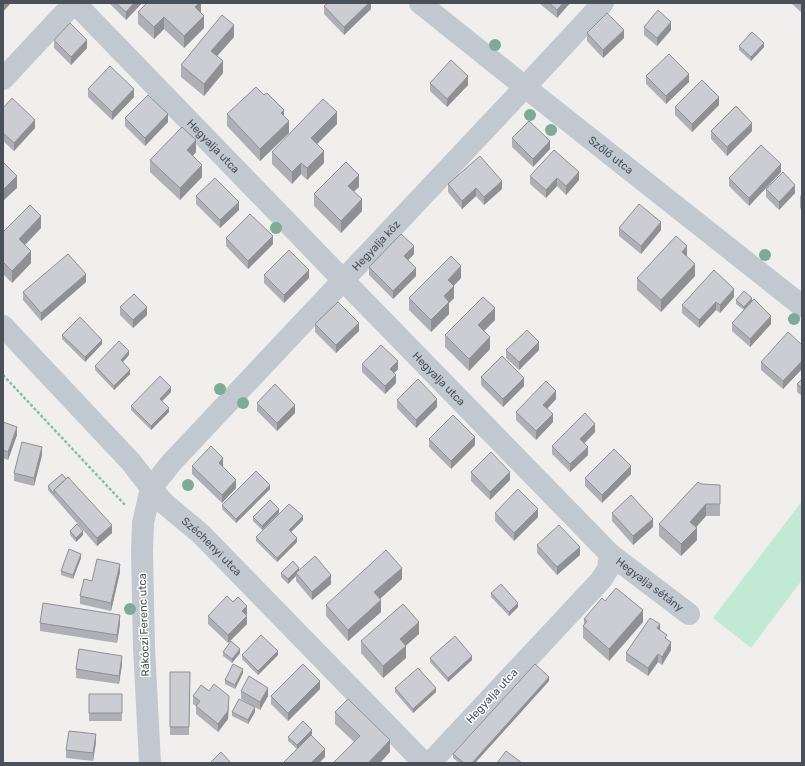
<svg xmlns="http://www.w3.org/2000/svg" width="805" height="766" viewBox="0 0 805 766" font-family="Rubik,sans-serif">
	<rect width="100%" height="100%" fill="#f1efee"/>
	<path fill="#c2e9d4" d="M802,501v79l-51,68 -38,-30z"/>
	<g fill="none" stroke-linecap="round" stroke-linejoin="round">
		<path stroke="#7ec3a5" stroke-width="2.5" stroke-dasharray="3 2" stroke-linecap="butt" d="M3,375l123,131"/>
		<g stroke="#c1c8cf" stroke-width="22">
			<path id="s1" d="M75,3l268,277 267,274 -2,15 -7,11 -171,183"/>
			<path id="s2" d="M420,3l105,84 277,219"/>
			<path d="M3,79l71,-76"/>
			<path id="s3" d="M3,326l128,136 20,26 14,16 36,30 223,229"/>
			<path id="s4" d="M610,554l79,60"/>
			<path id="s5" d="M150,763l-6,-116 -2,-96 1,-28 8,-35 21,-26 353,-375 78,-84"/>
		</g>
	</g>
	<g fill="#7faa97">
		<circle cx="495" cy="45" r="6"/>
		<circle cx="530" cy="115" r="6"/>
		<circle cx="551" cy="130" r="6"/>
		<circle cx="276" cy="228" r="6"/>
		<circle cx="765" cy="255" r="6"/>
		<circle cx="794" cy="319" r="6"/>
		<circle cx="220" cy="389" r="6"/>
		<circle cx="243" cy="403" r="6"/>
		<circle cx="188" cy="485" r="6"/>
		<circle cx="130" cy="609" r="6"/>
	</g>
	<path fill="#afb0b5" d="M109,3h33l-16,17z
		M201,3v10l3,15 -20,20 -20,-19 -10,10 -16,-15v-12z
		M371,3v6l-27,26 -20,-21v-8z
		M539,3h31l-13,15z
		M791,3h11v10z
		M644,27l27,3 -14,16 -13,-11z
		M587,33l37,5 -21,20 -16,-17z
		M234,37l-17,19 6,17 -19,23 -23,-19v-12z
		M54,40l33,8 -16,17 -17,-17z
		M739,46l25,1 -13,14 -12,-11z
		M646,76l43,6 -23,22 -20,-20z
		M430,83l38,2 -21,22 -17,-16z
		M88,89l46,8 -22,23 -24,-23z
		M719,105l-27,27 -17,-17v-8z
		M3,108l32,20 -21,23 -11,-10z
		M227,114l57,2 5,17 -29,28 -33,-35z
		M125,118l43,4 -23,24 -20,-20z
		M337,124l-20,20 7,19 -17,17 -6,-6 -9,10 -20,-20v-12z
		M711,131h41l-25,25 -16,-17z
		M512,138l38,11 -17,18 -21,-20z
		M196,152l-3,4 9,21 -22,23 -30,-28v-12z
		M781,172l-32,34 -20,-20v-8z
		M530,176l49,4 -13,15 -9,-9 -11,12 -16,-14z
		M448,184l54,5 -18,16 -8,-9 -14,13 -14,-17z
		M359,187l-5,4 8,20 -21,22 -27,-27v-12z
		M766,189l29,4 -16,17 -13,-13z
		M802,194v16l-2,-2v-12z
		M196,196l43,14 -19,18 -24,-24z
		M41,228l-16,17 6,18 -19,20 -9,-9v-42z
		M619,228l42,2 -20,24 -22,-18z
		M226,238l47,6 -25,25 -22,-23z
		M414,254l-6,6 8,16 -23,23 -24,-24v-8z
		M687,257l8,19 -34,36 -24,-22v-12z
		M264,275l45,3 -25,25 -20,-20z
		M461,278l-7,8v12l-5,5v11l-18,18 -22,-22v-12z
		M86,282l-45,39 -18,-21v-8z
		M734,297l-14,16 -4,-3 -17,18 -17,-15v-8z
		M736,300l16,2 19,22 -21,23 -18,-16v-8l12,-13 -8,-6z
		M120,307l27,8 -14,13 -13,-13z
		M495,320l-11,11 6,18 -21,22 -24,-24v-12z
		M315,324l44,7 -23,22 -21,-21z
		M62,335l40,9 -17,18 -23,-23z
		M802,345v24l-19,20 -22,-19v-8z
		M506,350h33l-20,20 -13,-12z
		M129,355l-6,7 7,12 -16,16 -19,-20v-4z
		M362,364l36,5 -4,4 2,10 -11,11 -23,-22z
		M481,377l43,9 -21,21 -22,-22z
		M802,379v17l-5,-4v-8z
		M171,392l-9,9 7,11 -18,18 -20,-20v-4z
		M556,399l-9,10 6,13 -17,18 -20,-20v-8z
		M397,400l40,7 -21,21 -19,-20z
		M257,403l38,10 -18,18 -20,-20z
		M3,422l14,13 -9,25 -5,-2z
		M595,432l-10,11 3,12 -18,17 -18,-18v-8z
		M429,439l46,6 -24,24 -22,-22z
		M42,455l-8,31 -20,-5v-8z
		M192,466h31v1l13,21 -14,15 -30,-29z
		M471,472l39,8 -20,20 -19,-19z
		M62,474l50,59 -15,13 -49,-56v-4z
		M631,474l-29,29 -17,-17v-8z
		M701,484l19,1v31h-14l-10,11 1,13 -16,16 -22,-20v-12z
		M270,489l-34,34 -14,-14v-4z
		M279,513l-17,17 -9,-9v-4z
		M495,513l43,4 -24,24 -19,-20z
		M612,513l41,14 -20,18 -21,-24z
		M303,520l-12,12 6,10 -20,20 -21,-21v-4z
		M70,531l13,4 -7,7 -6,-7z
		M537,545l43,10 -23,20 -20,-22z
		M81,558l-8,21 -12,-4v-4z
		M299,570l32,14 -19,16 -16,-19v-5l-8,8 -7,-7v-4z
		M120,572l-9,39 -31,-7v-8l12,-15z
		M402,579l-22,20 1,13 -33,29 -22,-25v-11z
		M491,593l27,14 -9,9 -18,-19z
		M605,601l38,21 -34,39 -26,-23v-12l1,-1v-6z
		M247,614l-1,1 1,9 -19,19 -20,-19v-8z
		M40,623h80l-3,20 -77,-12z
		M660,630l7,9 4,11 -9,15 -4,-3 -10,14 -22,-15v-8z
		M419,634l-14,12 1,12 -23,20 -22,-25v-12z
		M223,652l17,1 -8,10 -9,-7z
		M242,655h36l-20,20 -16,-16z
		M430,658l42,2 -24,22 -18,-20z
		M122,664l-3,20 -43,-6v-9z
		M170,672h20l-1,63h-19z
		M243,673l-8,16 -10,-5v-4z
		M549,681l-74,82h-16l-6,-5v-4z
		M395,688l41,4 -23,21 -18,-21z
		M320,689l-32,32 -17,-17v-8z
		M209,691l20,13 -1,15 -10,13 -22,-18v-8l-3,-2v-8z
		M241,691l27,5 -8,14 -19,-11z
		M89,694h33v27h-33z
		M232,712h23l-7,12 -16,-8z
		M335,712l55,40 -36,-10 -19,-18z
		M312,734l-1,1 14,22 -28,-8 -9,-8v-4z
		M96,742l-3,19 -27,-3v-8z"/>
	<path fill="#8f9093" d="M4,3h7l-8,9v-8z
		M134,3h8l-16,17v-8z
		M199,3h2v10l-6,-6z
		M369,3h2v6l-27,26v-8z
		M563,3h7l-13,15v-8z
		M204,16v12l-20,20v-12z
		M164,17v12l-10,10v-12z
		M671,22v8l-14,16v-8z
		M234,25v12l-23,26v-12z
		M624,30v8l-21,20v-8z
		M87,40v8l-16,17v-8z
		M764,43v4l-13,14v-4z
		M223,61v12l-19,23v-12z
		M689,74v8l-23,22v-8z
		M468,76v9l-21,22v-8z
		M134,89v8l-22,23v-8z
		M719,97v8l-27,27v-8z
		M284,110v12l-3,-9z
		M337,112v12l-26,26v-12z
		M168,114v8l-23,24v-8z
		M35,120v8l-21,23v-8z
		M289,121v12l-29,28v-12z
		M752,123v8l-25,25v-9z
		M196,140v12l-9,10v-12z
		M550,141v8l-17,18v-8z
		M324,151v12l-17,17v-12z
		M301,163v11l-9,10v-12z
		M781,164v8l-32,34v-8z
		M202,165v12l-22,23v-12z
		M579,172v8l-13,15v-9z
		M359,175v12l-11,10v-11z
		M17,176v12l-14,13v-11z
		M557,178v8l-11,12v-8z
		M502,181v8l-18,16v-8z
		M795,185v8l-16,17v-8z
		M476,188v8l-14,13v-8z
		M362,199v12l-21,22v-12z
		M239,202v8l-19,18v-8z
		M41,216v12l-22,23v-12z
		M661,222v8l-20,24v-8z
		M273,236v8l-25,25v-8z
		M414,246v8l-10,10v-8z
		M687,246v12l-5,-6z
		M31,251v12l-19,20v-12z
		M695,264v12l-34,36v-12z
		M461,266v12l-13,13v-11z
		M416,268v8l-23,23v-8z
		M309,270v8l-25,25v-8z
		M86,274v8l-45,39v-8z
		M454,286v12l-5,5v11l-18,18v-12l13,-24z
		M734,289v8l-14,16v-8z
		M752,298v4l-8,9v-4z
		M716,302v8l-17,18v-8z
		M147,307v8l-14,13v-8z
		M495,308v12l-17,17v-12z
		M771,316v8l-21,23v-8z
		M359,323v8l-23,22v-8z
		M490,337v12l-21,22v-12z
		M102,340v4l-17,18v-5z
		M539,342v8l-20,20v-8z
		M129,351v4l-8,9v-4z
		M398,361v8l-8,8v-8z
		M802,361v8l-19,20v-8z
		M130,370v4l-16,16v-4z
		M396,375v8l-11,11v-8z
		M524,378v8l-21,21v-8z
		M171,387v5l-11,11v-4z
		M556,391v8l-13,14v-8z
		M437,399v8l-21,21v-8z
		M295,405v8l-18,18v-8z
		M169,408v4l-18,18v-4z
		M553,414v8l-17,18v-9z
		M595,424v8l-15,15v-8z
		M17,427v8l-9,25v-8z
		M475,437v8l-24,24v-8z
		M42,447v8l-8,31v-8z
		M588,447v8l-18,17v-8z
		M223,458v8l-4,5v-8z
		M631,466v8l-29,29v-8z
		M510,472v8l-20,20v-8z
		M236,480v8l-14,15v-8z
		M270,485v4l-34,34v-4z
		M706,504v12l-16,18v-12z
		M279,509v4l-17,17v-4z
		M538,509v8l-24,24v-8z
		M303,516v4l-14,14v-4z
		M653,519v8l-20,18v-9z
		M112,525v8l-15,13v-8z
		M697,528v12l-16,16v-12z
		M83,531v4l-7,7v-4z
		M297,538v4l-20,20v-4z
		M580,547v8l-23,20v-8z
		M81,554v4l-8,21v-4z
		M120,564v8l-9,39v-8z
		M299,568v4l-3,1v3l-8,8v-5z
		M402,568v11l-28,25v-12z
		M331,575v9l-19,16v-8z
		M381,600v12l-33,29v-11z
		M518,603v4l-9,9v-4z
		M247,606v8l-5,5v-8z
		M643,610v12l-34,39v-12z
		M120,615v8l-3,20v-8z
		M247,616v8l-19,19v-8z
		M419,622v12l-19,17v-12z
		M660,624v8l-3,-4z
		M671,642v8l-9,15v-8z
		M406,646v12l-23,20v-12z
		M240,649v4l-8,10v-4z
		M278,651v4l-20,20v-4z
		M658,654v8l-10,14v-8z
		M122,656v8l-3,20v-8z
		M472,656v4l-24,22v-4z
		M243,669v4l-8,16v-4z
		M549,677v4l-74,82h-3z
		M320,681v8l-32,32v-8z
		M268,688v8l-8,14v-8z
		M436,688v4l-23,21v-4z
		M229,696l-1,23 -10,13v-8z
		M255,707v5l-7,12v-4z
		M312,730v4l-15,15v-4z
		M96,734v8l-3,19v-8z
		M390,740v12l-10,11h-12z
		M325,749v8l-6,6h-8z"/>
	<path fill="#cccdd2" stroke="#8f9093" d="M116,3h18l-8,9z
		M147,3h52l-4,4 9,9 -20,20 -20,-19 -10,10 -16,-15z
		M328,3h41l-25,24 -20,-21z
		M549,3h14l-6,7z
		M658,10l13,12 -14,16 -13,-11z
		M607,13l17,17 -21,20 -16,-17z
		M222,15l12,10 -23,26 12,10 -19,23 -23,-19z
		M70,23l17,17 -16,17 -17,-17z
		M752,32l12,11 -13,14 -12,-11z
		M669,54l20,20 -23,22 -20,-20z
		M451,60l17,16 -21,23 -17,-16z
		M110,66l24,23 -22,23 -24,-23z
		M702,80l17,17 -27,27 -17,-17z
		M256,87l8,8 3,-2 17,17 -3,3 8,8 -29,28 -33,-35z
		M148,95l20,19 -23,24 -20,-20z
		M12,98l23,22 -21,23 -11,-10v-25z
		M323,99l14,13 -26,26 13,13 -17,17 -6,-5 -9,9 -20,-20z
		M736,106l16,17 -25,24 -16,-16z
		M529,121l21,20 -17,18 -21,-21z
		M182,127l14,13 -9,10 15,15 -22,23 -30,-28z
		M761,145l20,19 -32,34 -20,-20z
		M554,150l25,22 -13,14 -9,-8 -11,12 -16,-14z
		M480,156l22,25 -18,16 -8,-9 -14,13 -14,-17z
		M3,162l14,14 -14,14z
		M346,162l13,13 -11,11 14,13 -21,22 -27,-27z
		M783,172l12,13 -16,17 -13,-13z
		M215,178l24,24 -19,18 -24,-24z
		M639,204l22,18 -20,24 -22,-18z
		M30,205l11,11 -22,23 12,12 -19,20 -9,-9v-30z
		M250,214l23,22 -25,25 -22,-23z
		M401,234l13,12 -10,10 12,12 -23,23 -24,-24z
		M676,236l11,10 -5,6 13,12 -34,36 -24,-22z
		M289,250l20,20 -25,25 -20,-20z
		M68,254l18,20 -45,39 -18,-21z
		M451,256l10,10 -13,14 6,6 -10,10 5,6 -18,18 -22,-22z
		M714,270l20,19 -14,16 -4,-3 -17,18 -17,-15z
		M744,291l8,7 -8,9 -8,-7z
		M134,294l13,13 -14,13 -13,-13z
		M483,297l12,11 -17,17 12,12 -21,22 -24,-24z
		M754,299l17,17 -21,23 -18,-16z
		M338,302l21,21 -23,22 -21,-21z
		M80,317l22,23 -17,17 -23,-22z
		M527,330l12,12 -20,20 -13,-12z
		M788,332l14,13v16l-19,20 -22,-19z
		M119,341l10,10 -8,9 9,10 -16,16 -19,-20z
		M381,345l17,16 -8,8 6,6 -11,11 -23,-22z
		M502,356l22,22 -21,21 -22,-22z
		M160,376l11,11 -11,12 9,9 -18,18 -20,-20z
		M418,379l19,20 -21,21 -19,-20z
		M802,379v9l-5,-4z
		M546,381l10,10 -13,14 10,9 -17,17 -20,-19z
		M275,384l20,21 -18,18 -20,-20z
		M585,413l10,11 -15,15 8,8 -18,17 -18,-18z
		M453,415l22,22 -24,24 -22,-22z
		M3,422l14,5 -9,25 -5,-2z
		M22,442l20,5 -8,31 -20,-5z
		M211,446l12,12 -4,5 17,17 -14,15 -30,-29z
		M614,449l17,17 -29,29 -17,-17z
		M491,452l19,20 -20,20 -19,-20z
		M256,471l14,14 -34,34 -14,-14z
		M62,474l4,5 -12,11v4l-6,-8z
		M68,477l44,48 -15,13 -43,-48z
		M698,482l3,2 19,1v19h-14l-16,18 7,6 -16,16 -22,-20z
		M518,489l20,20 -24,24 -19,-20z
		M631,495l22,24 -20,17 -21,-23z
		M270,500l9,9 -17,17 -9,-9z
		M289,504l14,12 -14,14 8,8 -20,20 -21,-21z
		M77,524l6,7 -7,7 -6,-7z
		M559,525l21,22 -23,20 -20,-22z
		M69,549l12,5 -8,21 -12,-4z
		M386,550l16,18 -28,24 7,8 -33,30 -22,-25z
		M315,556l16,19 -19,17 -16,-19z
		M97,559l23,5 -9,39 -31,-7 4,-17 8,2z
		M293,561l6,7 -11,11 -7,-6z
		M501,584l17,19 -9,9 -18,-19z
		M616,588l27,22 -34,39 -26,-23 4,-5 -3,-2 18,-21 3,3z
		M227,596l6,6 5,-5 9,9 -5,5 5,5 -19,19 -20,-19z
		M43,603l77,12 -3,20 -77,-12z
		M403,604l16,18 -19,17 6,7 -23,20 -22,-25z
		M650,618l10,6 -3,4 10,7 -2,3 6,4 -9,15 -4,-3 -10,14 -22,-15z
		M261,635l17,16 -20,20 -16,-16z
		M455,636l17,20 -24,22 -18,-20z
		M231,641l9,8 -8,10 -9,-7z
		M79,649l43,7 -3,20 -43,-7z
		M233,664l10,5 -8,16 -10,-5z
		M303,664l17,17 -32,32 -17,-17z
		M535,664l14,13 -77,86h-8l-11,-9z
		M418,668l18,20 -23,21 -18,-21z
		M170,672h20l-1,55h-19z
		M249,676l19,12 -8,14 -19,-11z
		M214,684l15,12 -1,15 -10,13 -22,-18 4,-5 -7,-5 8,-11 8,6z
		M89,694h33v19h-33z
		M239,699l16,8 -7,13 -16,-8z
		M348,699l42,41 -22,23h-35l27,-27 -25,-24z
		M303,721l9,9 -15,15 -9,-8z
		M69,731l27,3 -3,19 -27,-3z
		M311,735l14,14 -14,14h-28z
		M506,751l16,12h-25z
		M221,752l10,11h-21z"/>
	<g text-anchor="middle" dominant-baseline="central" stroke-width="3" stroke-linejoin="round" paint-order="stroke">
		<g font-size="11" fill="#495059" stroke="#fff">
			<text stroke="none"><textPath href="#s1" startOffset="199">Hegyalja utca</textPath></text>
			<text stroke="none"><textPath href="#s2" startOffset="244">Szőlő utca</textPath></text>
			<text stroke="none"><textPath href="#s5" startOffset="607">Hegyalja köz</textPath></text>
			<text stroke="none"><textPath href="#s1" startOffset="523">Hegyalja utca</textPath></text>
			<text stroke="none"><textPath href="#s3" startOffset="304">Széchenyi utca</textPath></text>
			<text stroke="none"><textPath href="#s4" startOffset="50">Hegyalja sétány</textPath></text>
			<text transform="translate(144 625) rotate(-92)">Rákóczi Ferenc utca</text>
			<text transform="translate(492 696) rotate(-47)">Hegyalja utca</text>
		</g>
	</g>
	<rect width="805" height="766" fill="none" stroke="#495059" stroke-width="8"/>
</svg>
